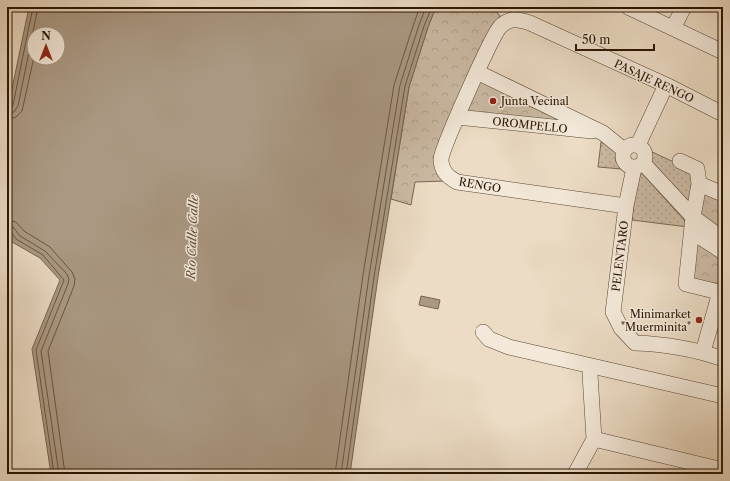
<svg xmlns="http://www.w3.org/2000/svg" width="730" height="481" viewBox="0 0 730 481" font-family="'Libre Caslon Text',serif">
	<defs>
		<pattern id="grass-dots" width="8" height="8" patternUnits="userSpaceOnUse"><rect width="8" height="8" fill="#cbbaa4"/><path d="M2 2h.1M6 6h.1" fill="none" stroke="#ae9f8b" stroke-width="1.8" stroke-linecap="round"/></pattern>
		<pattern id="forest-crowns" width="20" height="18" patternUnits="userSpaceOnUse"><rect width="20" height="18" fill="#cbbaa4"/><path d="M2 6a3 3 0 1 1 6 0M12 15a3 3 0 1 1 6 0" fill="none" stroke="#ae9f8b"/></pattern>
	</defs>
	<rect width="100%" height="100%" fill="#ecdcc5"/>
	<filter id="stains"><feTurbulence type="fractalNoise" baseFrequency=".005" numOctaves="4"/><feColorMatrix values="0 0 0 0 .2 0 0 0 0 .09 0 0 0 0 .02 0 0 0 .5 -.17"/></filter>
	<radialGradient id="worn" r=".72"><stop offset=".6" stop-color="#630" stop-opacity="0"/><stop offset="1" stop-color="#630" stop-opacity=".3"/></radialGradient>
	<path fill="url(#grass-dots)" stroke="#7a6852" d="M601,142l15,7v13l6,7 -24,-2z
		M648,150l45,21 3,3 -8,29 -39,-41z
		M640,171l45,50 3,6 -56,-7 5,-46z"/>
	<path fill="url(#forest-crowns)" stroke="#7a6852" d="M436,7h57l7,9 -11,17 -53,124 9,24 -30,1 -4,23 -20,-6 18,-112 19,-60z
		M479,81l91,43 -99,-9 -3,-6z
		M701,188l22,10v38l-25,-20z
		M695,235l28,19v34l-33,-8z"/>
	<path fill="#aa9882" stroke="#77644e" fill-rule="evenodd" d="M29,7h407l-8,20 -19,60 -31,190 -28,197h-299l-19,-125 28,-69 -20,-22 -28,-16 -5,-11v-118zM34,34h24v24h-24z
		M421,296l19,4 -2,9 -19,-4z"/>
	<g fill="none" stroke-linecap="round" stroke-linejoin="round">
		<path stroke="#6a5642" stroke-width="1" d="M7,108h4l2,-3 20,-98
			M7,113l7,-1 4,-6 20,-99
			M7,120l9,-3 6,-6 12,-54
			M7,220l9,2 8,9 26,16 22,25 3,7 -1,7 -26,65 17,123
			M7,226l6,1 7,9 25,15 22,23 2,5 -1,5 -27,67 18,123
			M7,231l4,1 5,7 27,16 21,25 -28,70 18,124
			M335,474l28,-199 31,-190 20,-62 6,-16
			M341,474l28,-198 31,-191 19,-60 7,-18
			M346,474l28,-197 31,-191 19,-60 8,-19"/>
		<g stroke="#5a4732" stroke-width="16">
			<path id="minor" d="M628,7l95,45
				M673,28l11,-21
				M477,72l126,61 21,17
				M457,117l135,14
				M623 156a11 11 0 1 1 22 0a11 11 0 1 1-22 0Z
				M638,145l28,-60
				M680,161l17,8 2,15 -6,33 -7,67 37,9
				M643,163l50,54 30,22
				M634,168l-8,38 -13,106 8,16 14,15c30,1 60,6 88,16
				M699,184l24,10
				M626,206l-169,-24c-9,-5 -16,-11 -16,-23 1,-11 51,-124 59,-132 9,-10 18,-8 30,-4l136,62 57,29
				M692,228l8,9 23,15
				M483,332l6,7 20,8 214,49
				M703,352l17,-60
				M594,439l129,31
				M575,474l19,-35 -4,-65"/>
		</g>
		<use href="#minor" stroke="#f3e8d9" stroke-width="15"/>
	</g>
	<g fill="#8f2418" stroke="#f3e8d9" stroke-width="1.5">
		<circle cx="493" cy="101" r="4"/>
		<circle cx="699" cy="320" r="4"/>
	</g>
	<g text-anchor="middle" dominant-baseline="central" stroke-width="3" stroke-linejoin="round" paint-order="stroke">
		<g font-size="11" fill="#2a1501" stroke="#f3e8d9">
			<text transform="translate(654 81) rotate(25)">PASAJE RENGO</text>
			<text transform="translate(530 125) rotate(6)">OROMPELLO</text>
			<text transform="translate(480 185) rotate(10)">RENGO</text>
			<text transform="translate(620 256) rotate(-83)">PELENTARO</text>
		</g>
		<g font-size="11" fill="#2a1501" stroke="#f3e8d9" text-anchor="start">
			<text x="501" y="101">Junta Vecinal</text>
			<text x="691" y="314" text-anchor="end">Minimarket<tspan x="691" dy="13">"Muerminita"</tspan></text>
		</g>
		<g font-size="12" font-style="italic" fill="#5d4935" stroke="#f3e8d9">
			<text transform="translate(192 237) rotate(-88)">Río Calle Calle</text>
		</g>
	</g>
	<rect width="730" height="481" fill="none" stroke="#ecdcc5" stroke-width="24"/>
	<rect x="8" y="8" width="714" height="465" fill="none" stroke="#2a1501" stroke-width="2"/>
	<rect x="12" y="12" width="706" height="457" fill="none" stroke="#2a1501"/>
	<g transform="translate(46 46)"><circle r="19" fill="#f3e8d9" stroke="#a39483"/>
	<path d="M0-3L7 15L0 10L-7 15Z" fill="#8f2418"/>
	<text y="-6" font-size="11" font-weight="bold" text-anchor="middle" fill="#2a1501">N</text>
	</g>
	<path d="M576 44v6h78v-6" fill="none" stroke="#2a1501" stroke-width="2"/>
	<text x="582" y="44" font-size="12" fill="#2a1501" stroke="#f3e8d9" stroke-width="3" paint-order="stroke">50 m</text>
	<rect width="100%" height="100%" filter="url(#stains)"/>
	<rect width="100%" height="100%" fill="url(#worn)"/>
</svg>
